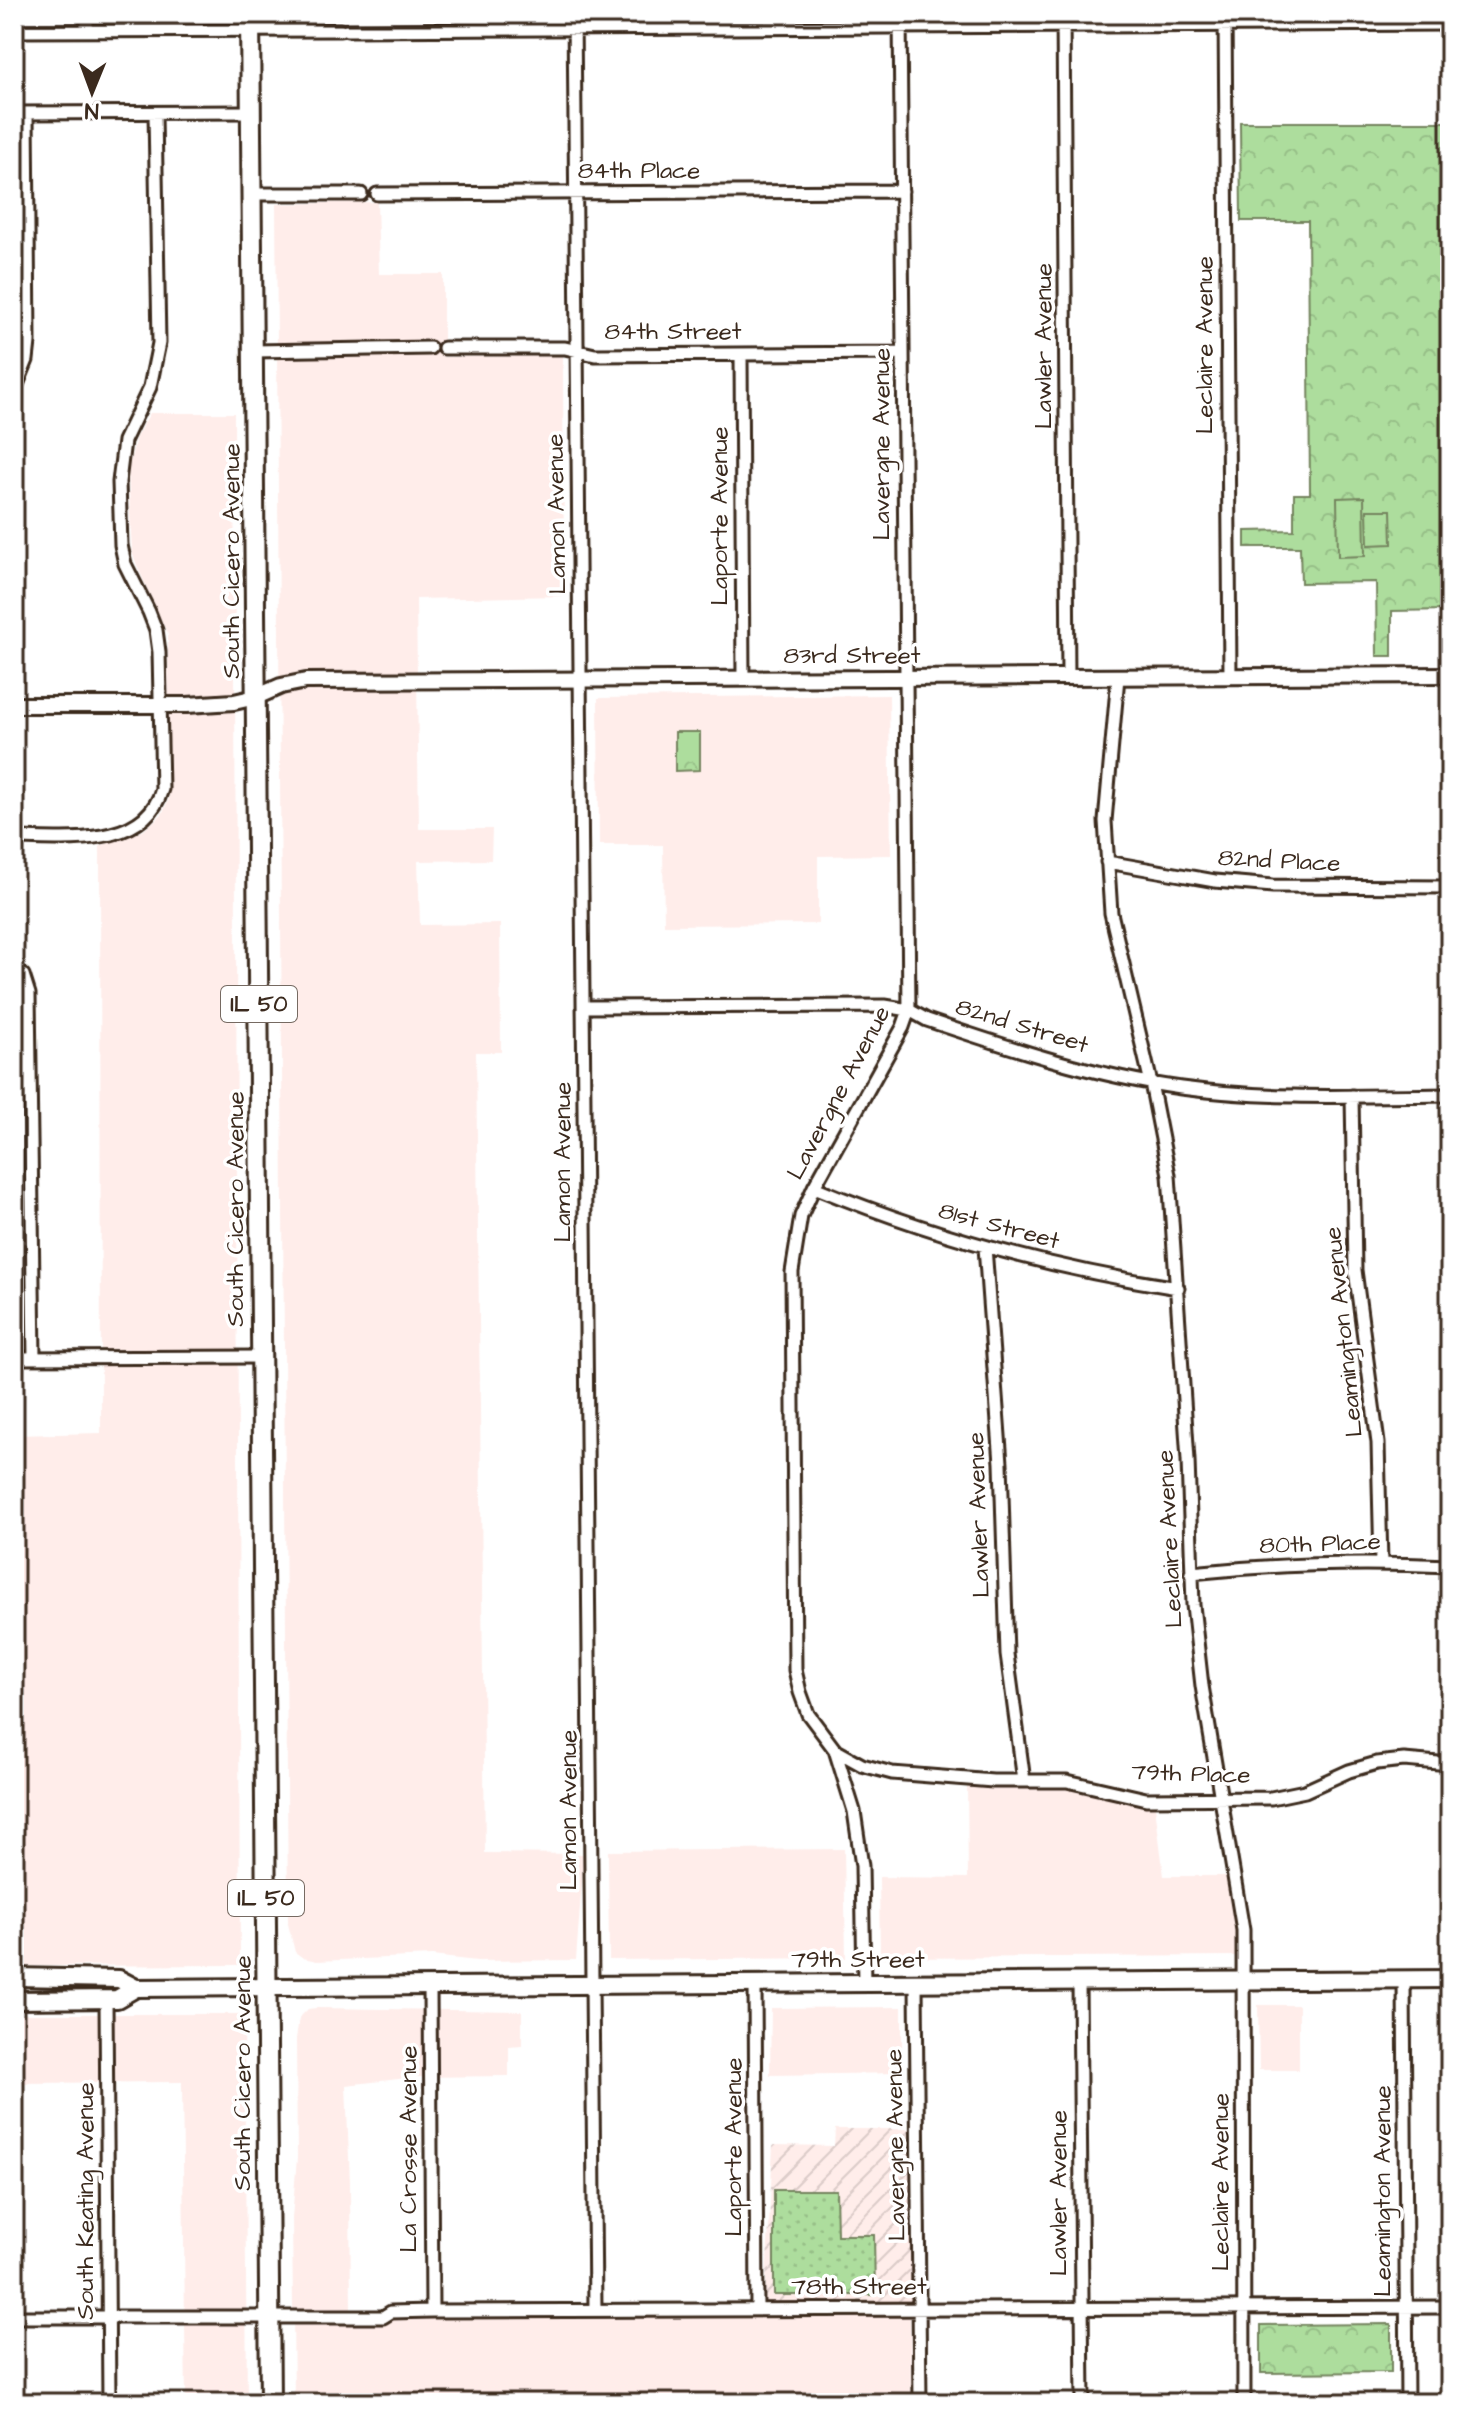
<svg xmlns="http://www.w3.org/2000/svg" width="1464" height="2417" viewBox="0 0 1464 2417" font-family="'Architects Daughter',sans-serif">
	<defs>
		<pattern id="industrial-furrows" width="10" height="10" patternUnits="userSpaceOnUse" patternTransform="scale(2)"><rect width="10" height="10" fill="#ffedea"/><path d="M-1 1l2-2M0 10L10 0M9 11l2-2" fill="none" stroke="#dbcbc8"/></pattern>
		<pattern id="grass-dots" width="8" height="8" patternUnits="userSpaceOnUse" patternTransform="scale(2)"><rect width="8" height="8" fill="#addd9d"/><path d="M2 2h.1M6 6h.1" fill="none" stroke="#96be87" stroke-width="1.8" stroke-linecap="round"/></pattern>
		<pattern id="park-crowns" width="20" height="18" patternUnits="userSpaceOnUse" patternTransform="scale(2)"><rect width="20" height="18" fill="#addd9d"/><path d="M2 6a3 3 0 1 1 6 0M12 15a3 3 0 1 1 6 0" fill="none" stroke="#96be87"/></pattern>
	</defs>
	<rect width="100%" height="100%" fill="#fff"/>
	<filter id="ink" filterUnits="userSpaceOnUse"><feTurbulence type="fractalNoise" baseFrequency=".0125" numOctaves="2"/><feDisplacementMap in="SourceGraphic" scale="16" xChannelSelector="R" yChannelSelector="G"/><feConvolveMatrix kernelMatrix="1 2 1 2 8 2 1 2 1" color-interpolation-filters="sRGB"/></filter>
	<g filter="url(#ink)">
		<path fill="#ffedea" d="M164,14h66v17l-65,1z
			M377,202l2,72h64v83l120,-1 1,240 -148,3 3,230h73l-1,31 -73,1 2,64 80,-1 1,128h-25l9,801 99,1 -8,106 -99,1 -45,-5 -115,5 -14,-3 -8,-6 -7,-28 -12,-1720z
			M150,413h84l6,1552 -226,1v-531l87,-2 -1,-587 43,-15 19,-17 7,-15 -1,-164 -30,-67 -6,-16 -1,-18 -3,-64 8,-33z
			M889,695l2,160 -73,1v68l-154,1 -1,-80h-64l-1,-147z
			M967,1786l105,3 83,18 9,69h63l13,69v11l-360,2 -1,-81 89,1z
			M844,1849l2,109 -237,2 -1,-109z
			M1258,2005h41v65h-40z
			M902,2007v66l-132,2 1,-67z
			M317,2008l205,3v34l-13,1v30l-93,1 -70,8 4,98 1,132 559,-5 1,93h-617l-2,-185 5,-60 -1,-119 3,-21 9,-9z
			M14,2014h230l3,389h-61l-4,-321 -168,1z"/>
		<path fill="url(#industrial-furrows)" d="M835,2129h75l1,173 -146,1 8,-158 61,1z"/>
		<path fill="url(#grass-dots)" stroke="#74845e" stroke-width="2" d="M774,2190h62l1,45h37l1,60h-101z"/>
		<path fill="url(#park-crowns)" stroke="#74845e" stroke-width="2" d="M1240,122h210v488l-58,1v45h-15l-1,-74 -75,1 -1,-36h-55v-16l49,-1v-36h16l-2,-273h-67z
			M675,732h25v38l-25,1z
			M1391,2324v48l-130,1v-48z"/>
		<path fill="#addd9d" stroke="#74845e" stroke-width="2" d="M1364,497l1,59 -27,1 -1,-59z
			M1367,510h24l1,34 -24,1z"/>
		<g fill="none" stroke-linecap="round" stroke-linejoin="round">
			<g stroke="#3b2a1e" stroke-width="17">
				<path id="minor" d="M87,14v17
					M574,14l21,2296
					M1063,14l5,663
					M1225,14l5,663
					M347,30l1103,-6
					M14,31l326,-1
					M14,113l237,-1
					M252,194h109
					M377,194l525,-3
					M444,348h121l30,7 308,-2
					M254,351l176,-3
					M741,354l2,325
					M14,392l13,-32 2,-18 -2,-229
					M1118,677l-13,144 6,92 40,170 18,92 19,285 5,145 9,81 41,244 1,473
					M14,838c48,0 131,12 148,-49l-3,-137 -3,-22 -7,-18 -24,-48 -4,-19 -2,-63 5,-41 26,-54 9,-44 -4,-230
					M1107,862l108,19 58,5 177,1
					M14,969l9,6 6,19 5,363
					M584,1007l301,-1 24,4 18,10c83,28 167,56 254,68 89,12 179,8 269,7
					M1352,1096l3,174 23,173 3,120
					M814,1187c117,48 239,82 364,101
					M985,1247l16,216 6,191 17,127
					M14,1358l248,-1
					M1191,1573c86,-9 173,-11 259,-7
					M835,1750l27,15 30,8 101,8h74l79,18 125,-1 34,-7 44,-20 28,-8 27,-3 46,4
					M1404,1980l3,423
					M1079,1982l4,421
					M916,1983l4,420
					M755,1984l2,325
					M864,1984l-2,-118 -8,-55 -19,-61 -27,-36 -8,-22 -5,-22 -3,-398 9,-56 13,-29 89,-160 6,-17 -9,-996
					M430,1987l2,324
					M106,1999l3,404
					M14,2317h369l8,-5 41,-1 1018,-4"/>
			</g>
			<g stroke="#3b2a1e" stroke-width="20">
				<path id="tertiary" d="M14,705h173l47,-3 22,-5 25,-11 25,-5 1144,-6"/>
			</g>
			<g stroke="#3b2a1e" stroke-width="22">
				<path id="secondary" d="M14,1977l105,2 17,9 1314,-9
					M14,2000l103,-1 19,-11"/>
			</g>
			<g stroke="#3b2a1e" stroke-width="24">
				<path id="primary" d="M250,14l20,2389"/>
			</g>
			<use href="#minor" stroke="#fff" stroke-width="11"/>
			<use href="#tertiary" stroke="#fff" stroke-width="14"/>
			<use href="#secondary" stroke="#fff" stroke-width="16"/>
			<use href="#primary" stroke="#fff" stroke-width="18"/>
		</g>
	</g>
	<g text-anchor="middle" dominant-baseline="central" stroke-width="7" stroke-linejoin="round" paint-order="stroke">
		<g fill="#fff" stroke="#766a62" stroke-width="2">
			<rect x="221" y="986" width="76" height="36" rx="6"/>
			<rect x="228" y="1880" width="76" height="36" rx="6"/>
		</g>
		<g font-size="22" font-weight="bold" fill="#3b2a1e">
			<text x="259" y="1004">IL 50</text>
			<text x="266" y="1898">IL 50</text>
		</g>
		<g font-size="24" fill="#3b2a1e" stroke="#fff">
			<text x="639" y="171">84th Place</text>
			<text x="673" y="332">84th Street</text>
			<text transform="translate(1205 345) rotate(-90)">Leclaire Avenue</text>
			<text transform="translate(1044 346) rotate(-90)">Lawler Avenue</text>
			<text transform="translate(882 444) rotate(-90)">Lavergne Avenue</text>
			<text transform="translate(557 514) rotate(-91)">Lamon Avenue</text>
			<text transform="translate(720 516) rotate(-90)">Laporte Avenue</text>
			<text transform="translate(232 561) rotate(-90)">South Cicero Avenue</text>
			<text x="852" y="656">83rd Street</text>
			<text transform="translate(1279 861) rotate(3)">82nd Place</text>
			<text transform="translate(1022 1026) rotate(17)">82nd Street</text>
			<text transform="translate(839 1093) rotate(-62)">Lavergne Avenue</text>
			<text transform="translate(563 1162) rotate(-90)">Lamon Avenue</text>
			<text transform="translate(236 1209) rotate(-90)">South Cicero Avenue</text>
			<text transform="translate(999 1226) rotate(15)">81st Street</text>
			<text transform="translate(1344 1332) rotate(-96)">Leamington Avenue</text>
			<text transform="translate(979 1515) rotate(-92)">Lawler Avenue</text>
			<text transform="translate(1170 1539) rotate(-93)">Leclaire Avenue</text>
			<text transform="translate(1320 1544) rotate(-2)">80th Place</text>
			<text transform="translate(1191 1774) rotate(2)">79th Place</text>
			<text transform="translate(569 1810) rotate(-90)">Lamon Avenue</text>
			<text x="858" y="1960">79th Street</text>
			<text transform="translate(243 2073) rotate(-90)">South Cicero Avenue</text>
			<text transform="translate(896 2145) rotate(-91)">Lavergne Avenue</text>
			<text transform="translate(734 2147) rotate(-90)">Laporte Avenue</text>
			<text transform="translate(409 2149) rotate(-90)">La Crosse Avenue</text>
			<text transform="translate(1221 2182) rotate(-90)">Leclaire Avenue</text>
			<text transform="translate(1383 2191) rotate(-90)">Leamington Avenue</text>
			<text transform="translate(1059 2193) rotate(-90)">Lawler Avenue</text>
			<text transform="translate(86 2201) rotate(-90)">South Keating Avenue</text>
			<text x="859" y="2287">78th Street</text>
		</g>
	</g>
	<rect width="1464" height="2417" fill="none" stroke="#fff" stroke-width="48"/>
	<rect x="24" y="24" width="1416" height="2369" fill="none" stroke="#3b2a1e" stroke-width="3" filter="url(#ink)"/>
	<g transform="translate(92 92) rotate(181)" stroke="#ffffff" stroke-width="6" paint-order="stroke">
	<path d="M0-6L14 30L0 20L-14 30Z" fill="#3b2a1e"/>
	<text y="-12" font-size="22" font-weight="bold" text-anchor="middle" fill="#3b2a1e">N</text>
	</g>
</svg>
